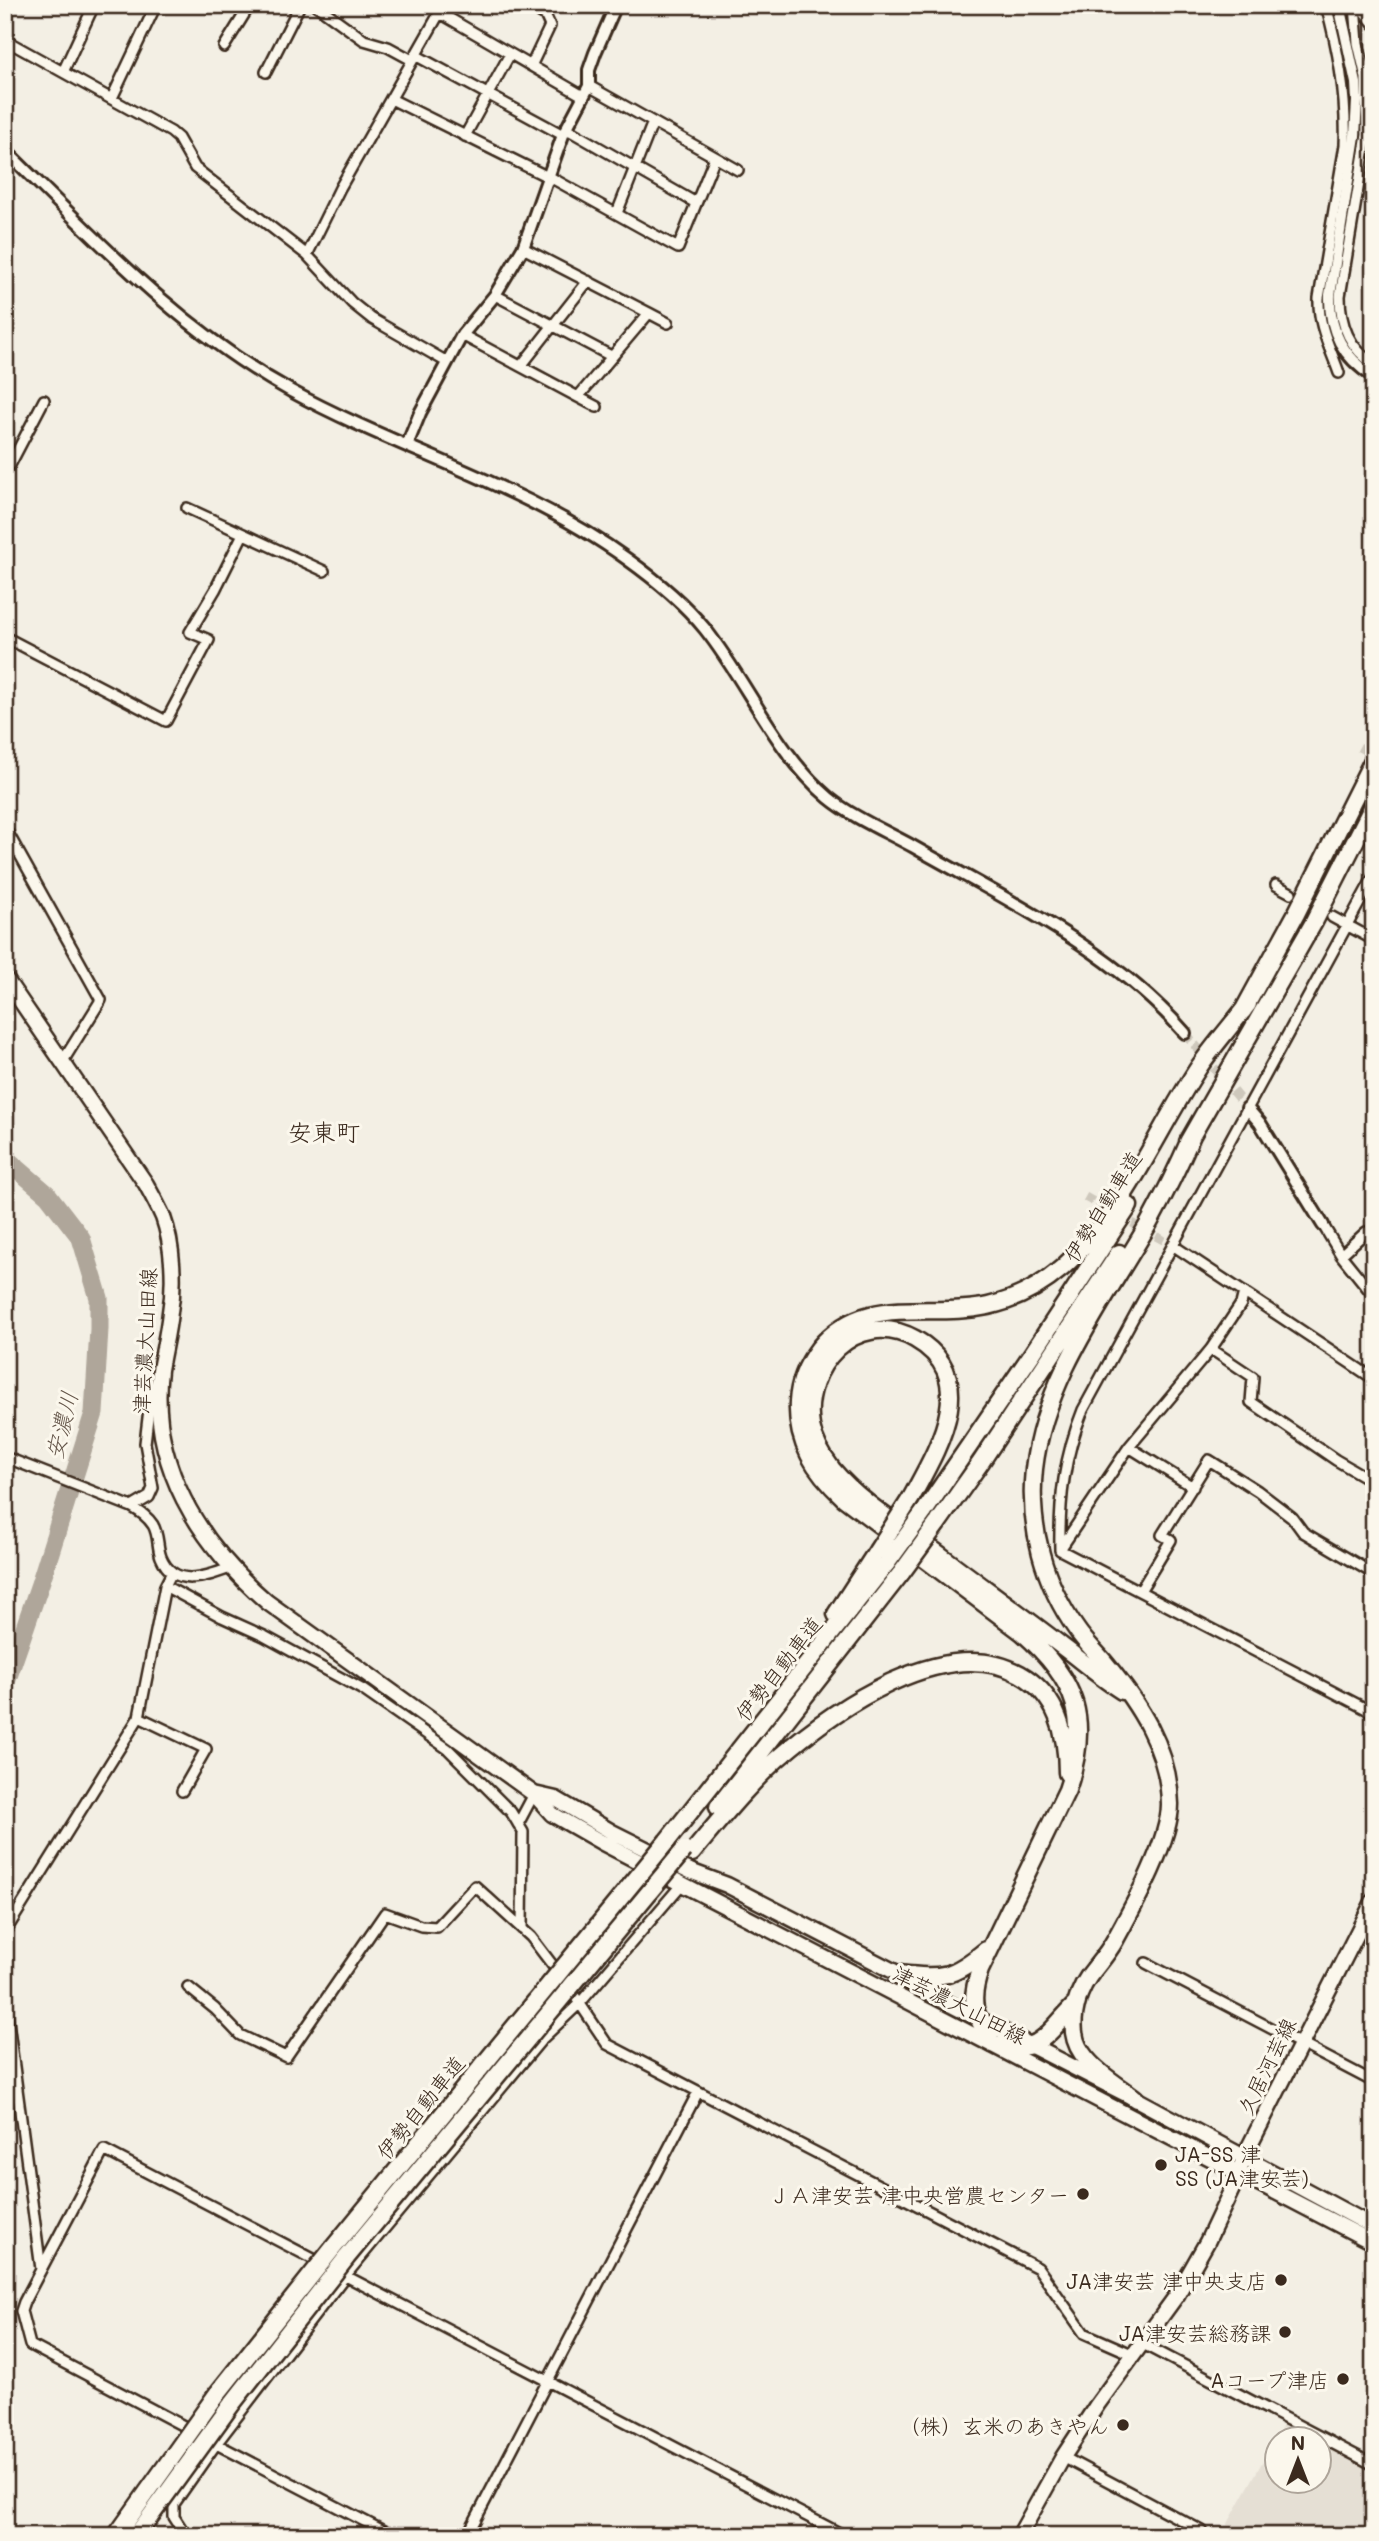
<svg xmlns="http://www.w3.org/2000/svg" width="1379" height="2541" viewBox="0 0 1379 2541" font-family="Mali,'Klee One',sans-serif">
	<rect width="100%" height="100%" fill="#f3efe4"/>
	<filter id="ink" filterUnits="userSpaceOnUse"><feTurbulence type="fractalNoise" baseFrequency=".0143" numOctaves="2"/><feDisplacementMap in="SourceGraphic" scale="14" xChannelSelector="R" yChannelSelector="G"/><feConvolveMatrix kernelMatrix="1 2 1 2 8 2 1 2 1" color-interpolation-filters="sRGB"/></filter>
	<g filter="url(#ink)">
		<path fill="#e5dfd4" d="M1283,2425l28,14 -33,1v42h42v-38l54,28v64h-153z"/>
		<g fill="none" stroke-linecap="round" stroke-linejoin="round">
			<path stroke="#afa69a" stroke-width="19" d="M5,1158l43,37 33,43 18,60v31l-5,84 -54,171 -35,101"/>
			<path stroke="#cec8bc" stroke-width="9" stroke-dasharray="9 4.5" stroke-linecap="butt" d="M1359,747l15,8
				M1085,1197l89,49"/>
			<path stroke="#cec8bc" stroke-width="10" stroke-dasharray="10 5" stroke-linecap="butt" d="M1185,1033l62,75"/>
			<g stroke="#3b2a1e" stroke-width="14">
				<path id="minor" d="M316,5l48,35 24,7 24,13
					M528,5l17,10 5,11 -19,40
					M1326,5c13,47 21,92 19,140l-26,153c-1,28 11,49 20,75
					M1355,5l3,38 8,35 1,57 -27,161c0,29 9,52 34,68
					M1359,5l15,19
					M440,13l143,83
					M5,40l166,92 7,6 17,30 112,87 45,48 20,16 75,43
					M224,47l26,-42
					M417,56l146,79
					M63,72l31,-67
					M266,72l34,-67
					M112,98l44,-93
					M391,99l157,78
					M567,129l129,74
					M465,136l45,-82
					M715,157l23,13
					M548,176l130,72 37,-91 -126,-71
					M617,213l36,-91
					M307,255l33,-67 104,-183
					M495,295l116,61
					M649,313l19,10
					M462,335l116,62 71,-84 -126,-65
					M521,366l67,-85
					M578,397l19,10
					M5,462l5,3 34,-65
					M187,508l137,63
					M5,637l161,84 43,-81 -19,-8 25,-42 28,-56
					M5,828l96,172 -38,61
					M1276,885l15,8
					M1332,917l42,23
					M1323,1225l18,30 33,41
					M1174,1246l200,133
					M1341,1255l25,-23
					M1211,1349l42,28 -2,25 85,58 38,22
					M1129,1447l64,40
					M5,1457l127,50c8,5 15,9 21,18 6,10 4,22 8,32 13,32 45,20 69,11
					M132,1507l17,-10 4,-9 -8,-45 5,-42 6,-19
					M1061,1548l68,-101 82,-98 30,-45 3,-12
					M1060,1550c-1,-50 4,-93 23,-140l291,-534
					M1060,1550l314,163
					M165,1586l57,31 42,19 99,54 85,59 63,63 12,20 -1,97
					M1140,1591l31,-51 -9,-5 47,-75 49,31 34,26 11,15 71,42
					M139,1717l67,32 -24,42
					M518,1824l16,-30
					M5,1932l134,-215 26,-131 7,-14
					M1146,1963l228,119
					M568,1986l39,58 431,224 46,65 50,22
					M188,1987l27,22 25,26 46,22 99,-144 36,13 16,1 38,-41 56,51 29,38
					M5,1999l36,270
					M1143,2344l231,121
					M193,2431l-163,-86 -9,-34 3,-9 80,-152 741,386
					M205,2438l188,98
					M1063,2457l139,74
					M191,2536l-8,-5 -9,-14v-13l42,-60 129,-168 197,-237 38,-36 102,-119
					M467,2536l231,-444"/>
			</g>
			<g stroke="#3b2a1e" stroke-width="16">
				<path id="tertiary" d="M1339,5l17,78 1,18 -2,35 -25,159c-1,37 13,62 44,82
					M5,150c89,87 175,180 286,241 110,60 234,94 336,168 28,20 56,43 78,70 43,54 70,123 124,169 23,19 58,34 85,49 95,54 197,102 271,186
					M407,445l13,-32 42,-78 33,-40 28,-47 40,-113 26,-49v-16l6,-17 21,-48
					M1247,1108l13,15 63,102"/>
			</g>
			<g stroke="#3b2a1e" stroke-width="19">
				<path id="primary" d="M5,978l141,206c6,11 12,22 17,33 10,28 12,66 7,95 -2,20 -7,39 -10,58 -11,95 39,173 107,232l267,192 18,20 49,28 773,401
					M534,1794l22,5 56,33 78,39 37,14 172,89 23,16 214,109 238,128
					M1019,2536l44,-79 34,-52 80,-110 30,-53 32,-68 4,-15 131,-259"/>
			</g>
			<g stroke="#3b2a1e" stroke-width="21">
				<path id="motorway" d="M1243,1011l53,-97 78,-156
					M1188,1142l126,-220 60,-118
					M911,1498c26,-48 71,-121 4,-159 -59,-33 -114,29 -104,87 3,15 12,31 21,43 30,36 75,61 112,89 40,30 80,59 119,89 20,15 38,31 59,44
					M924,1512l108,-158 97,-148
					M937,1524l44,-62 138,-209
					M836,1614l41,-63
					M718,1807l184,-235
					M667,1841l220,-278
					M692,1853c27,-32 54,-66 85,-94 56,-49 167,-127 243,-85 37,21 47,59 47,99
					M899,1974c44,5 53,4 87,-24
					M1077,2003c-14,12 -32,41 -50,43 -11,1 -23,-1 -34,-2 -18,-29 -25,-40 -13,-74l87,-180c24,-70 10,-110 -45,-158l-178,-134c-29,-27 -48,-55 -46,-96 1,-20 9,-38 21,-54 46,-56 108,-29 169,-42 28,-6 53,-20 74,-38 63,-55 92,-133 137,-201 15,-22 33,-42 49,-63
					M1136,2099c-17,-13 -42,-28 -54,-46 -16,-22 -7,-57 7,-77 9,-12 19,-23 26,-36 18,-33 55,-99 55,-136 -1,-55 -31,-100 -65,-141 -9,-11 -20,-21 -28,-33 -33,-46 -49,-104 -43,-161 10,-90 71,-169 115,-246 16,-29 30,-58 43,-88"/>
			</g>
			<use href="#minor" stroke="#fbf7ec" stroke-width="9"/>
			<use href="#tertiary" stroke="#fbf7ec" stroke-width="10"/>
			<use href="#primary" stroke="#fbf7ec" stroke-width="14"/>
			<use href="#motorway" stroke="#fbf7ec" stroke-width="16"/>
			<g stroke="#3b2a1e" stroke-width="21" stroke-linecap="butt">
				<path id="motorway-bridge" d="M877,1551l34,-53
					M887,1563l37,-51
					M902,1572l35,-48
					M116,2536l101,-142 116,-146 334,-407
					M136,2536l95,-131 116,-148 337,-407"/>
			</g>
			<use href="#motorway-bridge" stroke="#fbf7ec" stroke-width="16"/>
		</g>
	</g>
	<g fill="#3b2a1e" stroke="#fbf7ec" stroke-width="2.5">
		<circle cx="1161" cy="2165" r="7"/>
		<circle cx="1083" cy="2194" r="7"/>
		<circle cx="1281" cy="2280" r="7"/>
		<circle cx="1285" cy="2332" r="7"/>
		<circle cx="1343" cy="2379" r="7"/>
		<circle cx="1123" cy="2425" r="7"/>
	</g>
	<g text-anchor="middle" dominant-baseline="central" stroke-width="6" stroke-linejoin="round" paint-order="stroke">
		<g font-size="21" fill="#3b2a1e" stroke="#fbf7ec">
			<text transform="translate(1102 1206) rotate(-58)">伊勢自動車道</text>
			<text transform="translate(144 1341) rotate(-87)">津芸濃大山田線</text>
			<text transform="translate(778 1668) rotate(-52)">伊勢自動車道</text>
			<text transform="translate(960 2004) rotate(27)">津芸濃大山田線</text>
			<text transform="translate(1266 2066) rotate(-64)">久居河芸線</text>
			<text transform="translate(420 2107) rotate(-51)">伊勢自動車道</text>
		</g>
		<g font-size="21" fill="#3b2a1e" stroke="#fbf7ec" text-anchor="end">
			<text x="1175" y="2153" text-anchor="start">JA-SS 津<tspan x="1175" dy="24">SS (JA津安芸)</tspan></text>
			<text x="1069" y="2194">ＪＡ津安芸 津中央営農センター</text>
			<text x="1267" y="2280">JA津安芸 津中央支店</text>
			<text x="1271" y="2332">JA津安芸総務課</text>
			<text x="1329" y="2379">Aコープ津店</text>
			<text x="1109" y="2425">（株）玄米のあきやん</text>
		</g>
		<g font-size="23" font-style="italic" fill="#645549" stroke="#fbf7ec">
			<text transform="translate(61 1425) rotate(-76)">安濃川</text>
		</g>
		<g font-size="24" fill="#3b2a1e" stroke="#fbf7ec">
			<text x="324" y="1131">安東町</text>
		</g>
	</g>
	<rect width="1379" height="2541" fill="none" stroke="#fbf7ec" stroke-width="28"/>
	<rect x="14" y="14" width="1351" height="2513" fill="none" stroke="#3b2a1e" stroke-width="2.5" filter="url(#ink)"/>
	<g transform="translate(1298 2460)"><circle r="33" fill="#fbf7ec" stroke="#aea59a" stroke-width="2"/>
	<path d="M0-5L12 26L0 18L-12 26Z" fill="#3b2a1e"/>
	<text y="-10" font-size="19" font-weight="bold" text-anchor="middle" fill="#3b2a1e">N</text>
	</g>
</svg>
